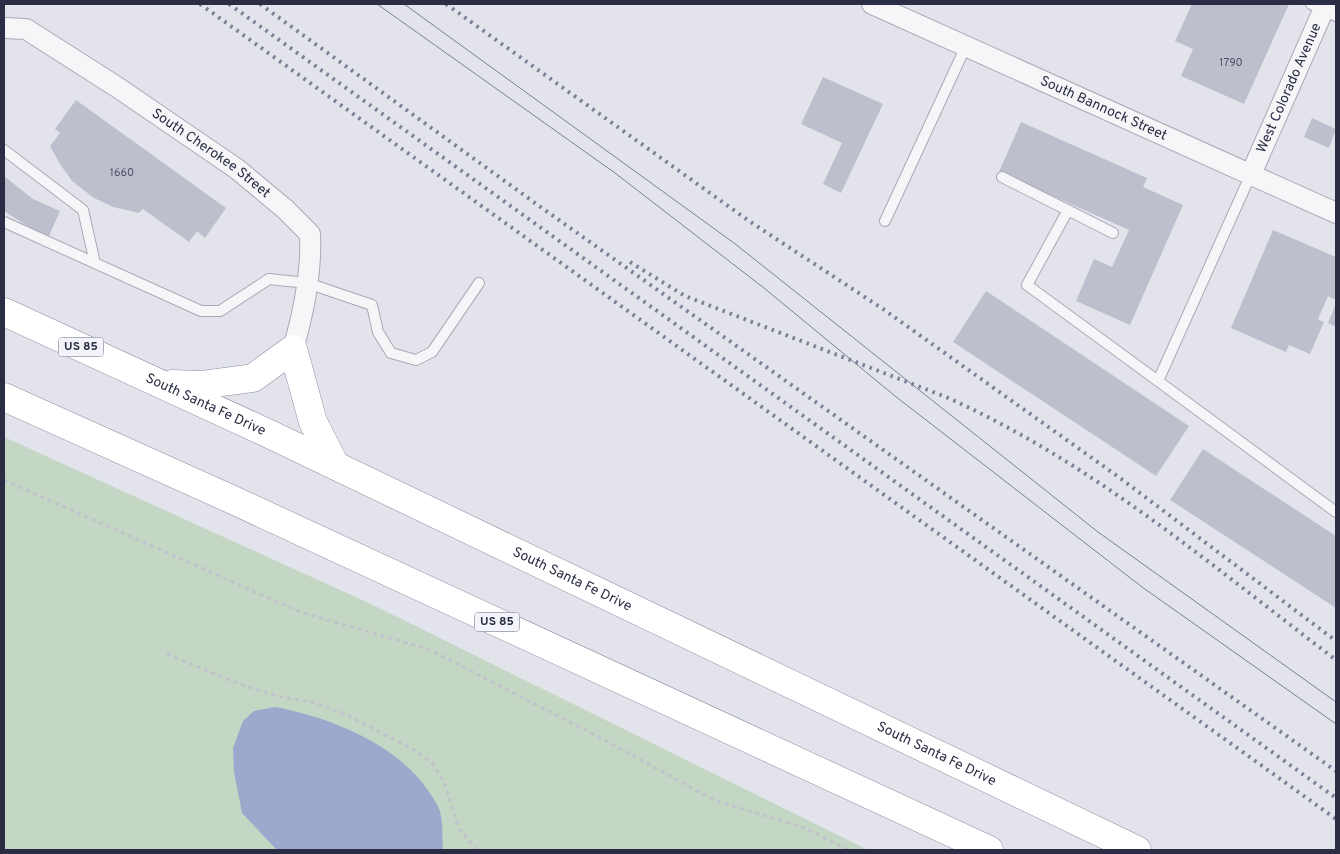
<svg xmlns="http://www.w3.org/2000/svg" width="1340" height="854" viewBox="0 0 1340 854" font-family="Overpass,sans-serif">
	<rect width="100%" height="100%" fill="#e3e4eb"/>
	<path fill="#c4d6c4" d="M4,437l369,168 495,245h-864z"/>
	<path fill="#9da9cc" d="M275,707c54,10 123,37 154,85 5,7 11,16 12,24 2,10 1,23 2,34h-166l-35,-37 -8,-41 -1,-24 10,-27 11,-10z"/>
	<path fill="#bdbfcc" d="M1192,4h97l-45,100 -63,-28 12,-27 -18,-8z
		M823,77l60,27 -42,89 -18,-9 19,-41 -41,-19z
		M76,100l150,108 -21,30 -8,-7 -8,11 -46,-33 -4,4 -26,-6 -19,-9 -22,-17 -12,-17 -10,-18 10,-13 -5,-4z
		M1312,118l24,11 -7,19 -25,-11z
		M1021,122l126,56 -4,9 40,18 -53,120 -54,-24 18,-42 18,8 17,-37 -130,-58z
		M4,176l29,23 27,12 -11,25 -22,-10 -23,-15z
		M1273,230l63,27v43l-8,-4 -10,23 6,3 -14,32 -21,-9 -3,7 -55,-24z
		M986,291l203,135 -33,50 -203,-134z
		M1336,303v24l-8,-4z
		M1203,449l133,87v72l-166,-108z"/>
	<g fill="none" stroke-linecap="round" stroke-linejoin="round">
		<g stroke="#a8a9b6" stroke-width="12">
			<path id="lane" d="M1311,4l25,12
				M4,150l79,60 12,53
				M1251,174l-93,207 178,131
				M1002,177l111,56
				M1068,210l-41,75 131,96
				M885,221l81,-175
				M4,222l197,89h19l49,-32 38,4 65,22 6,27 13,21 25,7 16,-8 47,-69"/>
		</g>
		<g stroke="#a8a9b6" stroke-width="22">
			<g id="street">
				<path id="s1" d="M872,4l464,209"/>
				<path id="s2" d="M4,28l22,1 91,58 120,82 48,40 25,25c2,39 -6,77 -17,115"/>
				<path id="s3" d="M1251,174l75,-170"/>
			</g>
		</g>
		<g stroke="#8a8ea3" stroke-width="29">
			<g id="highway">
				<path id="s4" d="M4,312l259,119 874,419"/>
				<path d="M172,384l29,1 52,-7 40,-29 20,73 22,43"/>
				<path d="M4,397l229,103 756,350"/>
			</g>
		</g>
		<path stroke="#c1c2ca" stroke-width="3" stroke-dasharray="4 4" stroke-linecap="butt" d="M4,480l296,132 128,37 169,87 117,64 91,28 43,22
			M167,654l72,30 38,12 39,7 33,13 67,35 17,13 11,18 15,47 18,21"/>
		<use href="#lane" stroke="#f6f6f9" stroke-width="10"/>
		<use href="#street" stroke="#f6f6f9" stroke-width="20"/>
		<use href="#highway" stroke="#fff" stroke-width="28"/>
		<path stroke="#7c7f96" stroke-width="1" d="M377,4l238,169 149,115 131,108 247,191 194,137
			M404,4l330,239 364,289 238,170"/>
		<path stroke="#7c7f96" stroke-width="4" stroke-dasharray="2.5 5" stroke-linecap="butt" d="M200,4l1136,815
			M229,4l1107,794
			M260,4l282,204 794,563
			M446,4l303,217 134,88 237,169 216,163
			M630,262l55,34 261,101c144,64 265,168 390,263"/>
	</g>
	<g text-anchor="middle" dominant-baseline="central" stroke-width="4" stroke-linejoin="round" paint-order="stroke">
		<g font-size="11" fill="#4f5266">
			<text x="1231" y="63">1790</text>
			<text x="122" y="173">1660</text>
		</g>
		<g fill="#f3f4f9" stroke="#66697a" stroke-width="1">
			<rect x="58.5" y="337.5" width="45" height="19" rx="4"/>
			<rect x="474.5" y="612.5" width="45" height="19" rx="4"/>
		</g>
		<g font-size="12" font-weight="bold" fill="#2a2d44">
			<text x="81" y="347">US 85</text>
			<text x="497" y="622">US 85</text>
		</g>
		<g font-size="14" fill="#2a2d44" stroke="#f3f4f9">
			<text stroke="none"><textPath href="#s3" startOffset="94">West Colorado Avenue</textPath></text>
			<text stroke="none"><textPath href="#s1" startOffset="254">South Bannock Street</textPath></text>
			<text stroke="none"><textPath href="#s2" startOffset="245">South Cherokee Street</textPath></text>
			<text stroke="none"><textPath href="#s4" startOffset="222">South Santa Fe Drive</textPath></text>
			<text stroke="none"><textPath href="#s4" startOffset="628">South Santa Fe Drive</textPath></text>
			<text stroke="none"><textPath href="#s4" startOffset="1032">South Santa Fe Drive</textPath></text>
		</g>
	</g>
	<rect width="1340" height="854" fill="none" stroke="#2a2d44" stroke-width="10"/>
</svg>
